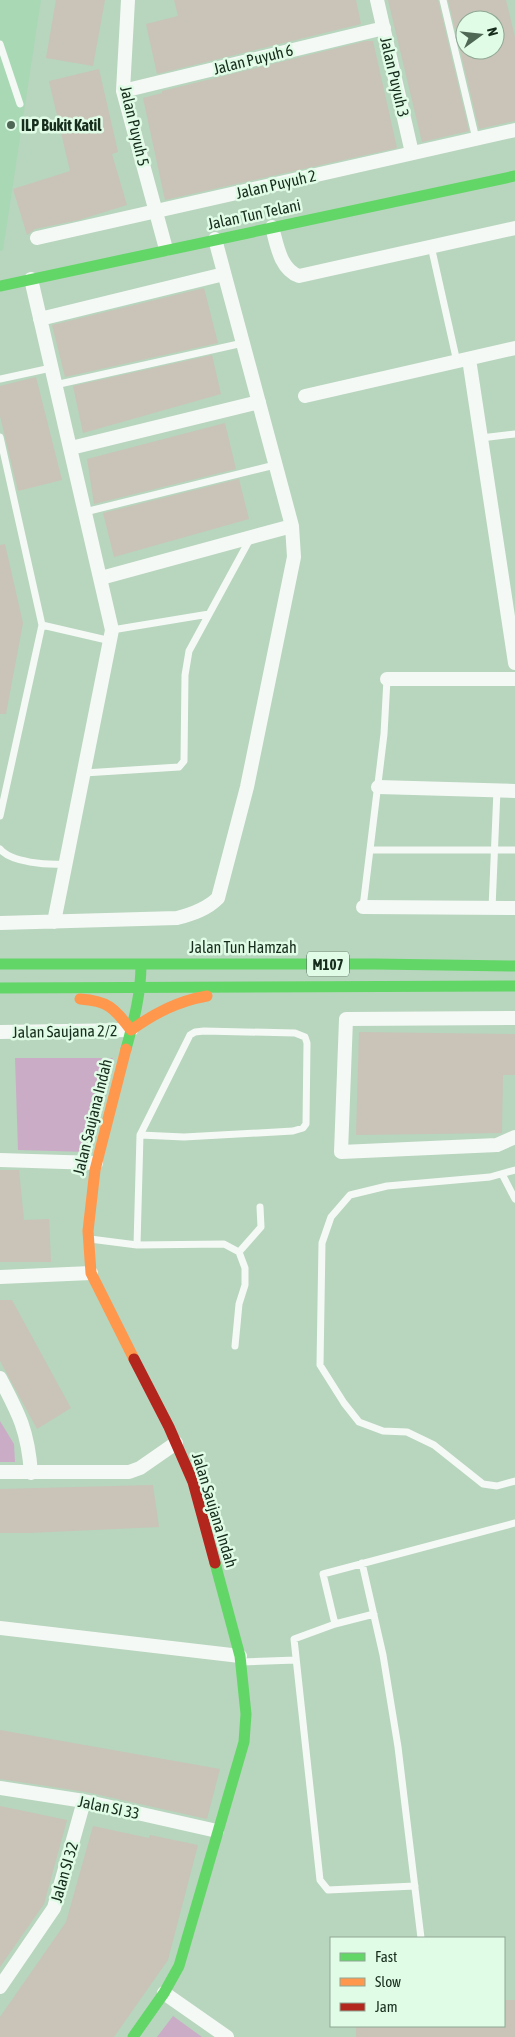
<svg xmlns="http://www.w3.org/2000/svg" width="515" height="2037" viewBox="0 0 515 2037" font-family="'Asap Condensed',sans-serif">
	<rect width="100%" height="100%" fill="#b8d5be"/>
	<path fill="#a9d8b5" d="M0,0h41l-38,250 -3,1z"/>
	<path fill="#cbacc7" d="M15,1058h98l-25,94 -70,-2z
		M0,1421l14,23 1,18h-15z
		M173,2016l29,21h-45z"/>
	<path fill="#c9c4b7" fill-rule="evenodd" d="M56,0h49l-12,66 -47,-8z
		M174,0h182l5,24 -204,50 -11,-50 32,-8z
		M388,0h50l31,131 -47,11z
		M448,0h58l9,37v84l-36,8zM465,20h30v30h-30z
		M366,41h7l24,107 -232,52 -22,-102 19,-5v-2z
		M99,69l19,83 -6,2 15,51 -48,15 -44,9 -8,6 -14,-46 57,-18 -21,-90z
		M204,288l14,55 -153,34 -13,-52z
		M212,355l9,39 -138,39 -10,-47z
		M36,377l26,103 -44,11 -18,-75v-30z
		M225,423l11,46 -142,35 -7,-45z
		M239,479l10,40 -135,38 -11,-44z
		M5,544l18,79 -17,91h-6v-169z
		M359,1032l156,2v41h-12l-1,58 -146,2z
		M0,1170h19l5,50 25,-1 2,43h-51z
		M0,1300h12l59,108 -34,21 -37,-68z
		M153,1485l6,42 -130,6h-29v-44z
		M0,1730l220,39 -13,50 -121,-27 -86,-13z
		M0,1806l67,14 -23,84 -44,63z
		M93,1826l56,12 1,-3 48,10 -30,115 -54,77h-114v-20l66,-95z
		M504,2000h11v37h-159v-11h148z"/>
	<g fill="none" stroke-linecap="round" stroke-linejoin="round">
		<path stroke="#f4f9f5" stroke-width="7" d="M443,0l33,139
			M0,44l20,60
			M431,246l26,116
			M0,379l51,-11
			M55,385l188,-42
			M0,437l42,188 -42,191
			M481,438l34,-4
			M85,512l190,-47
			M42,625l69,16
			M112,630l97,-16
			M84,773l95,-6 5,-6 1,-86 4,-24 61,-112
			M0,849c11,14 48,16 65,15
			M370,850h145
			M363,907l21,-173 3,-55
			M492,908l5,-118
			M515,1170l-25,7 -103,9 -37,9 -19,22 -9,26 -2,122 24,38 15,19 24,9 24,1 27,13 49,39 14,2 18,-5
			M502,1174l13,25
			M90,1239l47,6 87,-1 15,8 6,16v17l-6,19 -4,42
			M137,1245l3,-110 50,-100 5,-3 9,-1 91,2 10,4 2,6 -1,81 -3,4 -10,3 -109,6 -44,-2
			M239,1252l22,-25 -1,-20
			M362,1563l21,92 15,92 23,191
			M335,1624l39,-10
			M241,1662l55,-2
			M415,1886l-87,4 -8,-10 -26,-241 41,-15 -12,-50 192,-51"/>
		<path stroke="#f4f9f5" stroke-width="14" d="M128,0l-5,91 43,158
			M377,0l35,153
			M123,91l261,-63
			M272,227c5,18 8,42 27,49l216,-48
			M37,238l478,-108
			M31,279l81,351 -58,292
			M40,319l184,-45
			M469,359l46,304
			M305,396l210,-48
			M71,448l188,-46
			M101,578l191,-52
			M387,679h128
			M378,787l137,4
			M363,907l152,1
			M0,923l177,-5c16,-4 30,-9 41,-20l29,-111 47,-230 -2,-31 -77,-287
			M515,1018l-169,1 -5,133 156,-7 18,-8
			M0,1032l131,-2
			M0,1160l96,3
			M0,1277l91,-4
			M0,1378c19,36 28,53 31,95
			M0,1472h129l11,-4 36,-25
			M0,1628l240,28
			M0,1788l84,13 133,30
			M0,1987l54,-79 30,-107
			M164,1993l63,44"/>
		<path stroke="#63d668" stroke-width="11" d="M0,286l515,-110
			M0,964h375l140,2
			M0,988l515,-2
			M126,1049c8,-29 15,-55 15,-85
			M133,2037l31,-44 15,-27 65,-224 2,-28 -6,-58 -25,-93"/>
		<path stroke="#ff974d" stroke-width="11" d="M80,999c29,2 34,9 51,31 24,-17 47,-29 76,-34
			M126,1049l-31,121 -7,61 3,42 43,86"/>
		<path stroke="#b3261e" stroke-width="11" d="M134,1359l35,68 24,55 22,81"/>
	</g>
	<circle fill="#4f6755" stroke="#e0fbe6" stroke-width="2" cx="11" cy="125" r="5"/>
	<g text-anchor="middle" dominant-baseline="central" stroke-width="5" stroke-linejoin="round" paint-order="stroke">
		<rect fill="#e0fbe6" stroke="#536a59" stroke-width="1" x="307" y="951.5" width="42" height="25" rx="4"/>
		<g font-size="15" font-weight="bold" fill="#162c1c">
			<text x="328" y="964">M107</text>
		</g>
		<g font-size="16" fill="#162c1c" stroke="#e0fbe6">
			<text transform="translate(253 59) rotate(-14)">Jalan Puyuh 6</text>
			<text transform="translate(395 77) rotate(77)">Jalan Puyuh 3</text>
			<text transform="translate(135 126) rotate(77)">Jalan Puyuh 5</text>
			<text transform="translate(276 184) rotate(-13)">Jalan Puyuh 2</text>
			<text transform="translate(254 214) rotate(-12)">Jalan Tun Telani</text>
			<text x="243" y="947">Jalan Tun Hamzah</text>
			<text transform="translate(65 1031) rotate(-1)">Jalan Saujana 2/2</text>
			<text transform="translate(92 1117) rotate(-76)">Jalan Saujana Indah</text>
			<text transform="translate(215 1510) rotate(73)">Jalan Saujana Indah</text>
			<text transform="translate(109 1807) rotate(12)">Jalan SI 33</text>
			<text transform="translate(64 1872) rotate(-74)">Jalan SI 32</text>
		</g>
		<g font-size="16" font-weight="bold" fill="#162c1c" stroke="#e0fbe6" text-anchor="start">
			<text x="21" y="125">ILP Bukit Katil</text>
		</g>
	</g>
	<rect x="330" y="1937" width="175" height="90" fill="#e0fbe6" stroke="#8fa895"/>
	<rect x="340" y="1953" width="25" height="8" fill="#63d668" stroke="#8fa895"/>
	<text x="375" y="1962" font-size="15" fill="#162c1c">Fast</text>
	<rect x="340" y="1978" width="25" height="8" fill="#ff974d" stroke="#8fa895"/>
	<text x="375" y="1987" font-size="15" fill="#162c1c">Slow</text>
	<rect x="340" y="2003" width="25" height="8" fill="#b3261e" stroke="#8fa895"/>
	<text x="375" y="2012" font-size="15" fill="#162c1c">Jam</text>
	<g transform="translate(480 35) rotate(75)"><circle r="24" fill="#e0fbe6" stroke="#8fa895"/>
	<path d="M0-4L9 19L0 12L-9 19Z" fill="#4f6755"/>
	<text y="-8" font-size="14" font-weight="bold" text-anchor="middle" fill="#162c1c">N</text>
	</g>
</svg>
